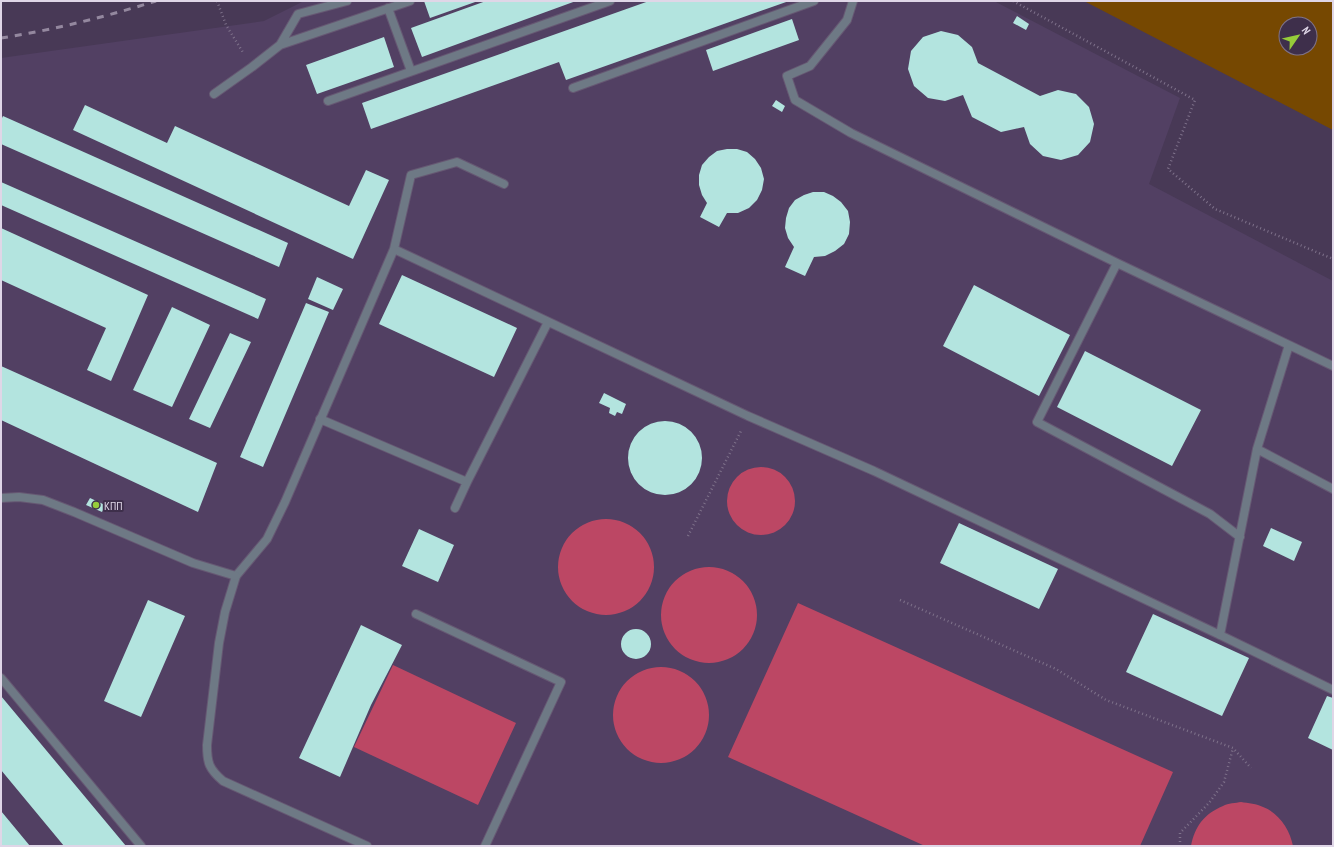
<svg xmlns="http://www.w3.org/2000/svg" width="1334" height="847" viewBox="0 0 1334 847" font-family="'PT Sans Narrow',sans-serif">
	<rect width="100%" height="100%" fill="#483956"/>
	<path fill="#524063" d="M304,1h690l186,97 -31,86 184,97v565h-1332v-788l263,-37z"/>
	<path fill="#764801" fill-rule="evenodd" d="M1084,1h249v129zM1286,24h24v24h-24z"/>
	<path fill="#bc4764" d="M727 501a34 34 0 1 1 68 0a34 34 0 1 1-68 0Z
		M558 567a48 48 0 1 1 96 0a48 48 0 1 1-96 0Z
		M661 615a48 48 0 1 1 96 0a48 48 0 1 1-96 0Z
		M798,603l375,169 -33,74h-215l-197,-89z
		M393,665l123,58 -38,82 -124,-58z
		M613 715a48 48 0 1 1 96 0a48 48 0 1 1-96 0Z
		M1241,802c7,1 16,2 22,5 16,6 27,23 30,39h-102c4,-20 13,-32 32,-40 5,-3 13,-3 18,-4z"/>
	<path fill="#b3e4df" d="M424,1h54l-48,17z
		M486,1h90l-154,56 -11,-29z
		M649,1h140l-223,79 -7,-18 -188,67 -9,-26z
		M1017,16l12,8 -3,6 -13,-7z
		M792,19l7,21 -86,31 -7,-21z
		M941,31l17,4 14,12 6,16 62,33 18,-6 18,4 13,13 5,17 -4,18 -12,13 -17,5 -18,-4 -13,-12 -6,-17 -23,5 -29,-15 -9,-22 -18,6 -17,-3 -14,-12 -6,-17 3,-18 12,-14z
		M384,37l10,30 -77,27 -11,-29z
		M776,100l9,6 -3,6 -10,-6z
		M85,105l82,38 8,-17 174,80 17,-36 23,10 -36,79 -280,-129z
		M3,116l285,127 -9,24 -278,-123v-24z
		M727,149h10l10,3 8,7 6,9 3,11 -2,11 -5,10 -8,8 -11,5h-11l-8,14 -19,-10 7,-14 -5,-8 -3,-10v-10l3,-10 7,-8 8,-6z
		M1,182l265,117 -8,20 -257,-114z
		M813,192h11l9,4 8,6 7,9 2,11 -1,12 -5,10 -9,7 -10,5 -11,1 -9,19 -20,-9 9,-20 -6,-9 -3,-10 1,-10 3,-10 6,-8 9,-5z
		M1,228l147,67 -37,86 -24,-11 19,-42 -105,-48z
		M402,275l115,53 -23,49 -115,-53z
		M317,277l26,12 -10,21 -25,-11z
		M974,285l96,50 -31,61 -96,-50z
		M306,303l23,9 -66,155 -23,-10z
		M172,307l38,18 -38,82 -39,-17z
		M230,333l21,9 -41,86 -21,-9z
		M1085,351l116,59 -29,56 -115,-59z
		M1,366l216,97 -19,49 -197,-92z
		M604,393l22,11 -4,10 -5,-2 -2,4 -6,-3 1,-5 -11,-5z
		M628 458a37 37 0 1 1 74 0a37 37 0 1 1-74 0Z
		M90,498l15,7 -3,7 -16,-7z
		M959,523l99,46 -19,40 -99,-46z
		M1271,528l31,14 -8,19 -31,-15z
		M419,529l35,16 -16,37 -36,-16z
		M148,600l37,16 -44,101 -37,-16z
		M1153,614l96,44 -27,58 -96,-44z
		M361,625l41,20 -31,60 -31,72 -41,-19z
		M621 644a15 15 0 1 1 30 0a15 15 0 1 1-30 0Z
		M1,696l125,150h-62l-63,-76z
		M1327,696l6,2v52l-25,-12z
		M1,811l29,35h-29z"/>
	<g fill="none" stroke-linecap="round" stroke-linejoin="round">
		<g stroke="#665873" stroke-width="10">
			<path id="service" d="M853,1l-6,19 -37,46 -23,10 8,24 56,33 266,130 216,103
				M388,8l23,63
				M280,45l130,-44
				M573,88l241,-87
				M214,94l38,-27 28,-22 18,-31 49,-13
				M328,101l282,-100
				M394,249l17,-74 46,-13 47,22
				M1117,263l-80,159 173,92 30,23
				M320,419l147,63 81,-160
				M1257,449l76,40
				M455,508l12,-26
				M416,614l145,68 -76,164
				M1220,635l37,-186 32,-104
				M1,678l140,168
				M367,846l-144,-65c-14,-12 -16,-18 -16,-36l12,-102 6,-31 11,-36 31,-37 18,-37 109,-253 354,167 126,55 346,164 113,55"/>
		</g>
		<g stroke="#665873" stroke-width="10">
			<path id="minor" d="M1,498l18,-1 24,3 31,12 119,51 43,13"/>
		</g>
		<path stroke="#7f728b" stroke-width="2.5" stroke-dasharray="1 3" stroke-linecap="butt" d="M217,1l9,24 18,29
			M1013,1l182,99 -27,69 47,40 118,50
			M688,536l54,-107
			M900,600l156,69 50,31 127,48 18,20
			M1180,846v-13l29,-30 15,-21 9,-34"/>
		<use href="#service" stroke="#6e7985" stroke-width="8"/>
		<use href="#minor" stroke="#6e7985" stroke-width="8"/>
		<path stroke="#94889f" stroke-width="3" stroke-dasharray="7 7" stroke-linecap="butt" d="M1,38c52,-8 104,-21 155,-37"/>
	</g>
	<circle fill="#96cc3a" stroke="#3e2f4b" stroke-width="1.5" cx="96" cy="505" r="4"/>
	<g text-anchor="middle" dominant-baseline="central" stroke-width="4" stroke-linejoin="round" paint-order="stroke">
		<g font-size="12" fill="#dfd6e7" stroke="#3e2f4b" text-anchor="start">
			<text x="104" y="505">КПП</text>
		</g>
	</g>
	<rect width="1334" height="847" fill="none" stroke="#dfd6e7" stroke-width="4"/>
	<g transform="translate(1298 36) rotate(56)"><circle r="19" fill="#3e2f4b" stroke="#7e7289"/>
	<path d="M0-3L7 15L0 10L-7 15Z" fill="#96cc3a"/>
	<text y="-6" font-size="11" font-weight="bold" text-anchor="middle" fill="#dfd6e7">N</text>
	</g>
</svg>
